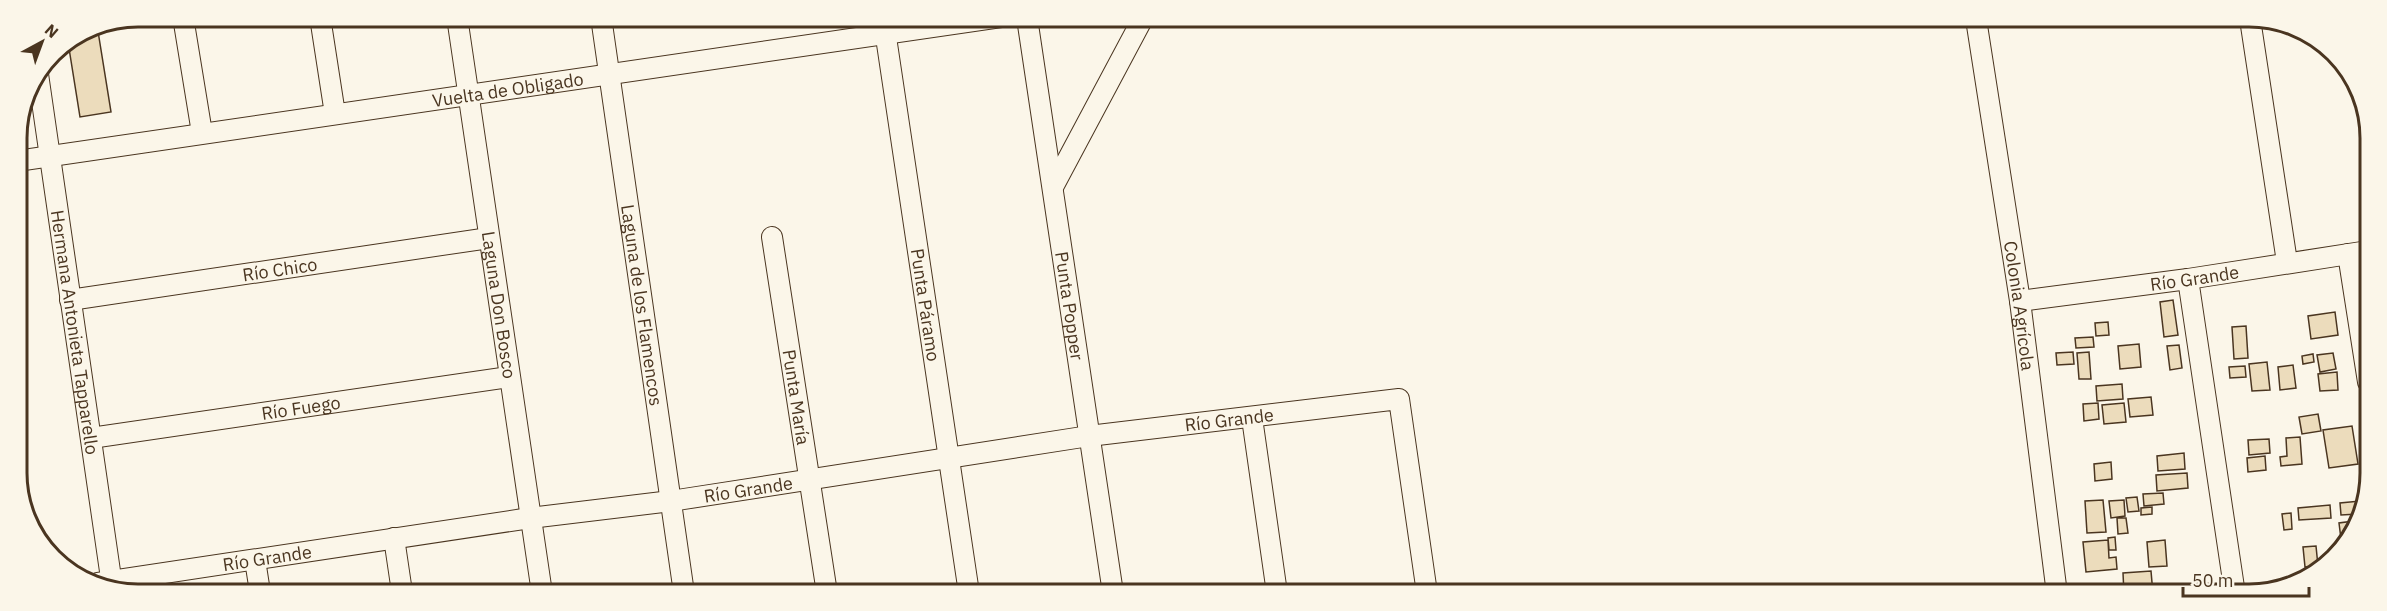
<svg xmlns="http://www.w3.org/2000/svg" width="2387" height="611" viewBox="0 0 2387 611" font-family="'IBM Plex Sans',sans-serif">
	<rect width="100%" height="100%" fill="#fbf6e9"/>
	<path fill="#ecdcbc" stroke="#4a3520" stroke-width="1.5" d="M97,25l14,87 -31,5 -12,-75z
		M2173,300l5,35 -14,2 -4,-35z
		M2335,312l3,23 -27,4 -3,-23z
		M2108,322l1,13 -13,1 -1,-13z
		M2246,326l2,32 -14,1 -2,-32z
		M2093,337l1,10 -18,1 -1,-10z
		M2139,344l2,23 -21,2 -2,-23z
		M2179,345l3,23 -12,2 -3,-24z
		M2073,352l1,12 -17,1 -1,-12z
		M2089,352l2,27h-12l-2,-26z
		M2333,353l3,16 -16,3 -3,-17z
		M2313,354l1,8 -11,2 -1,-8z
		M2267,362l3,28 -18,1 -3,-27z
		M2293,365l3,23 -16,2 -2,-23z
		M2245,366l1,11 -16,1 -1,-11z
		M2337,372l1,18 -18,1 -2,-17z
		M2122,384l1,15 -26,2 -1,-15z
		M2151,397l2,18 -23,2 -2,-18z
		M2098,403l1,16 -15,2 -1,-17z
		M2124,403l2,19 -22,2 -2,-19z
		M2318,414l3,17 -19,3 -3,-17z
		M2352,426l6,38 -29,4 -6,-38z
		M2300,437l2,27 -21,2 -1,-9 7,-1 -1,-18z
		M2269,439l1,14 -21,2 -1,-15z
		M2184,453l1,16 -27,2 -1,-15z
		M2265,456l1,14 -18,2 -1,-14z
		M2111,462l1,17 -17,2 -1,-17z
		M2187,473l1,15 -31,3 -1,-16z
		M2163,493l1,11 -20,2 -1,-12z
		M2137,497l2,14 -11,1 -2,-14z
		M2103,500l3,32 -19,1 -2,-32z
		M2124,500l1,16 -14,2 -2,-17z
		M2360,501l-2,13 -17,1 -1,-12z
		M2330,505l1,13 -32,2 -1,-12z
		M2152,507v7l-11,1v-7z
		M2291,513l1,16 -8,1 -2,-16z
		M2117,518h9l2,15 -10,1z
		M2354,521l-10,18h-3l-2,-16z
		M2115,537l1,13h-7l-1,-12z
		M2108,540l1,18 7,-1 1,12 -31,3 -3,-30z
		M2165,540l2,26 -18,1 -2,-25z
		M2316,546l2,20 -13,1 -2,-20z
		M2151,571l2,23h-29l-1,-21z"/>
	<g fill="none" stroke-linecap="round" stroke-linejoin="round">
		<g stroke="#4a3520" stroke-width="22">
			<g id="minor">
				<path d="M183,17l19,116"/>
				<path d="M320,17l15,97"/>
				<path id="s1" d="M457,17l85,576"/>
				<path id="s2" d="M601,17l83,576"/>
				<path id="s3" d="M883,17l86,576"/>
				<path id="s4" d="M1027,18l86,575"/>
				<path id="s5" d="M1976,19l44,282 37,293"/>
				<path d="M2250,19l37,243"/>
				<path id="s6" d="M38,74l75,518"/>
				<path id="s7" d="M17,161l984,-144"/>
				<path d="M1053,187l90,-169"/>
				<path id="s8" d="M772,237l55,356"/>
				<path d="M2348,254l20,128"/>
				<path d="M2188,279l47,315"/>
				<path id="s9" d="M70,300l419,-62"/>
				<path id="s10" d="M2020,301l168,-22 180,-28"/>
				<path d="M1252,418l25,175"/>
				<path id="s11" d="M91,438l418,-61"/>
				<path d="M394,538l8,54"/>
				<path d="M255,560l5,32"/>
				<path id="s12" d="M98,583l432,-65 141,-17 418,-65 310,-37 28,194"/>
			</g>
		</g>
		<use href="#minor" stroke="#fbf6e9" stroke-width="20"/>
	</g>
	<g text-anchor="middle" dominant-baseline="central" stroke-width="4.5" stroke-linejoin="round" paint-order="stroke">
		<g font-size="18" fill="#4a3520" stroke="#fbf6e9">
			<text stroke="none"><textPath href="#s7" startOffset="496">Vuelta de Obligado</textPath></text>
			<text stroke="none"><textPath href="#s9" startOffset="212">Río Chico</textPath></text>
			<text stroke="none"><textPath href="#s10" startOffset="176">Río Grande</textPath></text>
			<text stroke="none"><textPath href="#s1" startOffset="291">Laguna Don Bosco</textPath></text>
			<text stroke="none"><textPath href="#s2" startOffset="291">Laguna de los Flamencos</textPath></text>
			<text stroke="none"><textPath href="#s3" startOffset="291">Punta Páramo</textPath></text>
			<text stroke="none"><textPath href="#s4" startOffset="291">Punta Popper</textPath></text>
			<text stroke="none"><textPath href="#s5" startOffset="290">Colonia Agrícola</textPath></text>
			<text stroke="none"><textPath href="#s6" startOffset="261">Hermana Antonieta Tapparello</textPath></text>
			<text stroke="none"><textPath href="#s8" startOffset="162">Punta María</textPath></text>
			<text stroke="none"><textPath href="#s11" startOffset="212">Río Fuego</textPath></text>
			<text stroke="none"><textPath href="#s12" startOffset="1143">Río Grande</textPath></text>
			<text stroke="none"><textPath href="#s12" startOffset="657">Río Grande</textPath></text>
			<text stroke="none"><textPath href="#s12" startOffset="171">Río Grande</textPath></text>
		</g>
	</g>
	<path d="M0 0H2387V611H0ZM138 27H2249A111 111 0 0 1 2360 138V473A111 111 0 0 1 2249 584H138A111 111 0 0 1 27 473V138A111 111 0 0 1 138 27Z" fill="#fbf6e9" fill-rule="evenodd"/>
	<path fill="none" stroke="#4a3520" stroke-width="3" d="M138 27H2249A111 111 0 0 1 2360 138V473A111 111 0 0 1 2249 584H138A111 111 0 0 1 27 473V138A111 111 0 0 1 138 27Z"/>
	<g transform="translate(42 42) rotate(41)" stroke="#fbf6e9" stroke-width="4.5" paint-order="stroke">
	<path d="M0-4.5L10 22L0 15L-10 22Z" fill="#4a3520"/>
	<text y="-9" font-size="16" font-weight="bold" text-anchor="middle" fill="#4a3520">N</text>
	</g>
	<path d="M2183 587v9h126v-9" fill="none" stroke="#4a3520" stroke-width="3"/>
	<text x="2192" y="587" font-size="18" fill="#4a3520" stroke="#fbf6e9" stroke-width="4.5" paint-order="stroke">50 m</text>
</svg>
